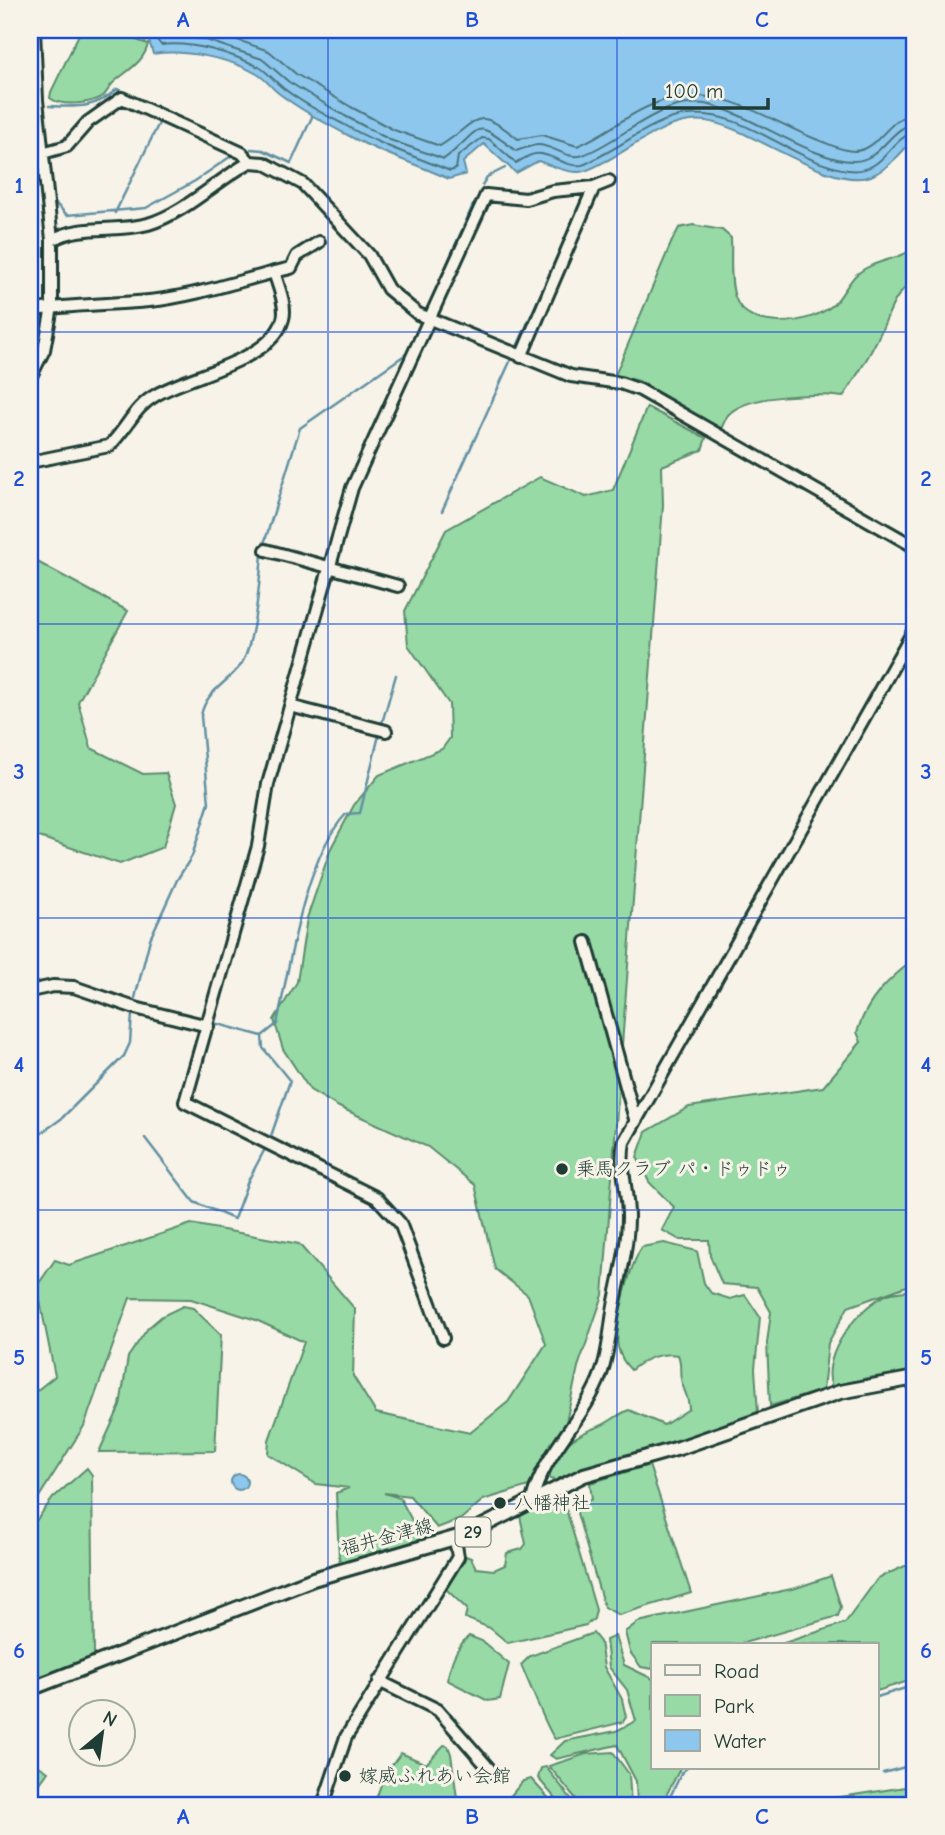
<svg xmlns="http://www.w3.org/2000/svg" width="945" height="1835" viewBox="0 0 945 1835" font-family="'Comic Neue','Klee One',sans-serif">
	<rect width="100%" height="100%" fill="#f7f3e8"/>
	<filter id="ink" filterUnits="userSpaceOnUse"><feTurbulence type="fractalNoise" baseFrequency=".0143" numOctaves="2"/><feDisplacementMap in="SourceGraphic" scale="14" xChannelSelector="R" yChannelSelector="G"/><feConvolveMatrix kernelMatrix="1 2 1 2 8 2 1 2 1" color-interpolation-filters="sRGB"/></filter>
	<g filter="url(#ink)">
		<path fill="#97daa6" stroke="#5b8c6d" stroke-width="2" d="M81,30h38l9,7 20,7c-4,19 -22,27 -35,39 -4,4 -6,10 -10,13 -12,8 -42,11 -53,2l1,-6z
			M693,225l29,5 9,8c1,18 -2,41 4,59 12,36 77,28 99,7 9,-9 14,-22 23,-30 18,-15 40,-13 58,-26v32c-23,14 -26,37 -38,60 -10,20 -22,39 -34,57 -25,-4 -97,-3 -115,18 -3,4 -5,11 -8,15l-81,-49 -24,-6 57,-134 7,-13z
			M647,407l59,31 -4,12 -40,16 1,39 -60,790 -25,72 -12,55 -37,64 -46,14 -22,19 -24,9 -27,-32 -26,-3 16,5 23,43 -81,21 -3,-3 -3,-66 13,-5 -33,-4 -48,-30 1,-14 35,-98 -48,-22 -65,-21 -61,-1 -46,128 -54,85v-115l25,-20 -18,-90 18,-26 14,5 122,-41 108,20 56,65 -2,67 23,37 94,20 38,-31 38,-58 -18,-49 -33,-26 -20,-84 -47,-38 -89,-40 -29,-17 -27,-41 -9,-29 23,-38 10,-64 24,-70 23,-43 25,-30 63,-26 8,-11 -1,-34 -41,-59 -3,-34 41,-81 94,-53 46,20 27,-7z
			M30,558l98,53 -50,91 13,46 52,26 23,-1 10,31 -13,43 -43,17 -90,-30v-28l5,-10 -2,-51 -3,-2z
			M915,959v324l-67,24 -20,36 -5,47 -53,16 -3,-63 4,-31 -14,-25 -35,-3 -12,-28 -1,-16h-29l-18,-10 12,-23 -25,-25 -12,-25 9,-25 43,-25 134,-20 38,-45 -4,-10c10,-32 31,-53 58,-73z
			M664,1243l33,8 7,32 7,10 19,6 15,-4 15,22 -5,52 3,44 -55,22 -146,46 -7,-2c-1,-29 27,-45 50,-53 10,-4 18,-12 29,-16l35,15 25,-16c0,-12 -6,-19 -8,-30 -2,-9 1,-15 -3,-24 -18,-3 -32,3 -47,15 -7,-7 -11,-14 -13,-23 -4,-21 12,-83 24,-100z
			M915,1290v82l-48,6 -35,9c-13,-31 28,-82 56,-93 8,-3 18,-3 27,-4z
			M183,1306l10,2 28,27 -6,116 -116,1 21,-46 8,-49 20,-29 14,-12z
			M649,1465l42,128 -72,22 -15,-8 -29,-101 17,-7 -2,-16z
			M87,1468l5,7 2,179 -3,6 -61,24v-155l23,-31z
			M557,1495l7,7 32,108 -2,9 -8,6 -78,18 -18,-15 -25,-10 2,-9 -21,-20 20,-33 5,2 5,10 18,2 11,-5 2,-12 15,-4 4,-5 -6,-28z
			M905,1566h10v113l-38,12v-47h-96l64,-21 33,-45z
			M831,1576l10,31 -3,9 -98,28h-87v25l-12,-2 -11,-15 -5,-20 13,-10 158,-34z
			M593,1633l7,9 4,25 18,32 4,18 -3,5 -68,17c-7,-7 -27,-60 -34,-74l9,-9z
			M469,1636l13,5 27,23 -9,35 -12,2 -41,-21c4,-17 8,-32 22,-44z
			M615,1636l9,29 29,14v88h28l-20,38h-24l-1,-24 -19,-36 -61,14 -6,-4 15,-14 51,-10 20,-10 -9,-31 -18,-23 -3,-27z
			M444,1745l4,1 3,8 7,51h-84l10,-29 17,-23 25,11z
			M613,1752l16,22 2,31h-50l-32,-39 37,-12z
			M39,1766l9,6 -18,25v-30l6,4z
			M546,1767l30,38h-15l-23,-27 3,-10z
			M915,1778v27h-126l116,-18z
			M531,1779l24,26h-52l20,-24z"/>
		<path fill="#8ec7ed" stroke="#6290a3" stroke-width="2" d="M125,30h790v107c-11,13 -27,32 -44,39 -42,15 -120,-49 -165,-55 -35,-5 -69,24 -98,39 -9,4 -18,11 -29,12 -13,1 -29,-7 -41,-11l-22,12 -32,-29 -21,18 3,12 -17,5c-32,-15 -64,-24 -94,-40 -25,-13 -51,-27 -74,-44 -9,-6 -15,-16 -24,-21 -27,-16 -74,-25 -104,-20l-5,-17h-10z
			M231 1482a8 8 0 1 1 16 0a8 8 0 1 1-16 0Z"/>
		<g fill="none" stroke-linecap="round" stroke-linejoin="round">
			<path stroke="#4b747e" stroke-width="2" d="M149,30l12,15c30,-4 70,8 98,22 9,5 16,15 24,21 18,14 40,26 60,36 34,20 71,32 107,47l6,-2 2,-13 24,-18 7,1 27,24c6,-3 12,-8 19,-9 16,-2 30,14 47,11 8,-2 16,-8 24,-12 26,-14 50,-34 81,-38 58,-7 105,48 161,55 37,5 42,-34 67,-37
				M162,30l4,5 37,4 59,20 27,23 56,34 45,24 54,19c40,-30 26,-44 72,-8 6,-2 14,-5 21,-6 15,-1 31,16 46,10 41,-15 78,-60 127,-50 42,10 105,57 144,56 28,0 36,-35 61,-37
				M209,30l60,21 27,23 55,33 43,23 46,16c39,-24 34,-43 78,-7l24,-4 35,11c30,-12 54,-35 85,-45 58,-19 105,19 156,39 11,4 24,11 36,11 26,0 34,-36 61,-37"/>
			<path stroke="#6290a3" stroke-width="2.5" d="M49,106c29,1 46,3 68,-17l47,22
				M251,149l12,1 28,13 21,-46
				M482,185l5,-8 18,-9
				M55,203l12,12 79,-7 49,-27 39,-27
				M115,213l46,-94
				M426,312l47,-107
				M516,349l56,-125
				M442,511l71,-156
				M264,544l36,-116 109,-76
				M382,723l14,-48
				M135,998l15,-59 27,-59 15,-24 17,-53 -8,-87c4,-24 26,-33 39,-50 14,-18 20,-87 22,-112
				M214,1023l48,13
				M145,1138l49,64 40,17 14,-38 18,-34
				M270,1139l20,-58 -27,-33 -1,-12 15,-12c13,-60 27,-165 69,-210l14,-1 19,-78
				M30,1141l31,-22 63,-63 6,-13 2,-29
				M877,1697l38,-12
				M883,1773l22,-6 10,-8
				M666,1805l16,-33 6,-5"/>
			<g stroke="#1f3d34" stroke-width="16">
				<path id="minor" d="M43,153l24,-7 21,-24 34,-24 120,55 8,9
					M52,240c30,-17 63,-7 96,-16 37,-11 68,-43 102,-62l14,1 39,21 66,71 19,34 30,25 153,62 49,7 20,7 275,157
					M30,311c39,-7 79,-6 119,-10 48,-5 95,-22 142,-33l6,-12 22,-14
					M521,357l73,-170
					M30,378l14,-28 8,-43v-67l-15,-140 -3,-70
					M30,462l79,-16c18,-17 25,-39 47,-51 33,-20 116,-34 127,-76 4,-13 -5,-34 -9,-47
					M266,550l132,36
					M290,706l96,25
					M586,942l49,177
					M30,991l23,-5 21,1 61,21 73,18
					M443,1338l-43,-115 -23,-25 -192,-96 73,-256 10,-62 84,-296 134,-293 40,4 27,-8 41,-4 15,-6
					M532,1500c12,-48 52,-80 69,-126 8,-21 9,-46 13,-68 6,-30 14,-59 14,-90 0,-25 -9,-49 -4,-74l291,-514
					M379,1681l59,29 55,63
					M323,1805l23,-68 112,-180 -3,-18"/>
			</g>
			<g stroke="#1f3d34" stroke-width="18">
				<path id="major" d="M30,1689l283,-110 152,-44 119,-60 95,-27 161,-56 75,-14"/>
			</g>
			<use href="#minor" stroke="#f7f3e8" stroke-width="10"/>
			<use href="#major" stroke="#f7f3e8" stroke-width="12"/>
		</g>
	</g>
	<path fill="none" stroke="#1d4ed8" stroke-width="2" stroke-opacity="0.55" d="M328,30v1775M617,30v1775M30,332h885M30,624h885M30,918h885M30,1210h885M30,1504h885"/>
	<g fill="#1f3d34" stroke="#f7f3e8" stroke-width="2.5">
		<circle cx="562" cy="1169" r="7"/>
		<circle cx="500" cy="1503" r="7"/>
		<circle cx="345" cy="1776" r="7"/>
	</g>
	<g text-anchor="middle" dominant-baseline="central" stroke-width="6" stroke-linejoin="round" paint-order="stroke">
		<rect fill="#f7f3e8" stroke="#60746a" stroke-width="2" x="455.5" y="1517.5" width="35" height="29" rx="5"/>
		<g font-size="18" font-weight="bold" fill="#1f3d34">
			<text x="473" y="1532">29</text>
		</g>
		<g font-size="19" fill="#1f3d34" stroke="#f7f3e8" text-anchor="start">
			<text x="576" y="1169">乗馬クラブ パ・ドゥドゥ</text>
			<text x="514" y="1503">八幡神社</text>
			<text x="359" y="1776">嫁威ふれあい会館</text>
		</g>
		<g font-size="19" fill="#1f3d34" stroke="#f7f3e8">
			<text transform="translate(387 1537) rotate(-15)">福井金津線</text>
		</g>
	</g>
	<rect width="945" height="1835" fill="none" stroke="#f7f3e8" stroke-width="77"/>
	<rect x="651" y="1643" width="228" height="126" fill="#f7f3e8" stroke="#a1aaa0" stroke-width="2"/>
	<rect x="665" y="1665" width="35" height="10" fill="#f7f3e8" stroke="#a1aaa0" stroke-width="2"/>
	<text x="714" y="1678" font-size="21" fill="#1f3d34">Road</text>
	<rect x="665" y="1695" width="35" height="21" fill="#97daa6" stroke="#a1aaa0" stroke-width="2"/>
	<text x="714" y="1713" font-size="21" fill="#1f3d34">Park</text>
	<rect x="665" y="1730" width="35" height="21" fill="#8ec7ed" stroke="#a1aaa0" stroke-width="2"/>
	<text x="714" y="1748" font-size="21" fill="#1f3d34">Water</text>
	<g transform="translate(102 1733) rotate(29)"><circle r="33" fill="#f7f3e8" stroke="#a1aaa0" stroke-width="2"/>
	<path d="M0-5L12 26L0 18L-12 26Z" fill="#1f3d34"/>
	<text y="-10" font-size="19" font-weight="bold" text-anchor="middle" fill="#1f3d34">N</text>
	</g>
	<path d="M654 98v10h114v-10" fill="none" stroke="#1f3d34" stroke-width="3.5"/>
	<text x="665" y="98" font-size="21" fill="#1f3d34" stroke="#f7f3e8" stroke-width="5" paint-order="stroke">100 m</text>
	<rect x="38" y="38" width="868" height="1759" fill="none" stroke="#1d4ed8" stroke-width="2.5"/>
	<g font-size="23" text-anchor="middle" font-weight="bold" fill="#1d4ed8">
		<text x="183" y="27">A</text>
		<text x="472" y="27">B</text>
		<text x="762" y="27">C</text>
		<text x="19" y="193">1</text>
		<text x="926" y="193">1</text>
		<text x="19" y="486">2</text>
		<text x="926" y="486">2</text>
		<text x="19" y="779">3</text>
		<text x="926" y="779">3</text>
		<text x="19" y="1072">4</text>
		<text x="926" y="1072">4</text>
		<text x="19" y="1365">5</text>
		<text x="926" y="1365">5</text>
		<text x="19" y="1658">6</text>
		<text x="926" y="1658">6</text>
		<text x="183" y="1824">A</text>
		<text x="472" y="1824">B</text>
		<text x="762" y="1824">C</text>
	</g>
</svg>
